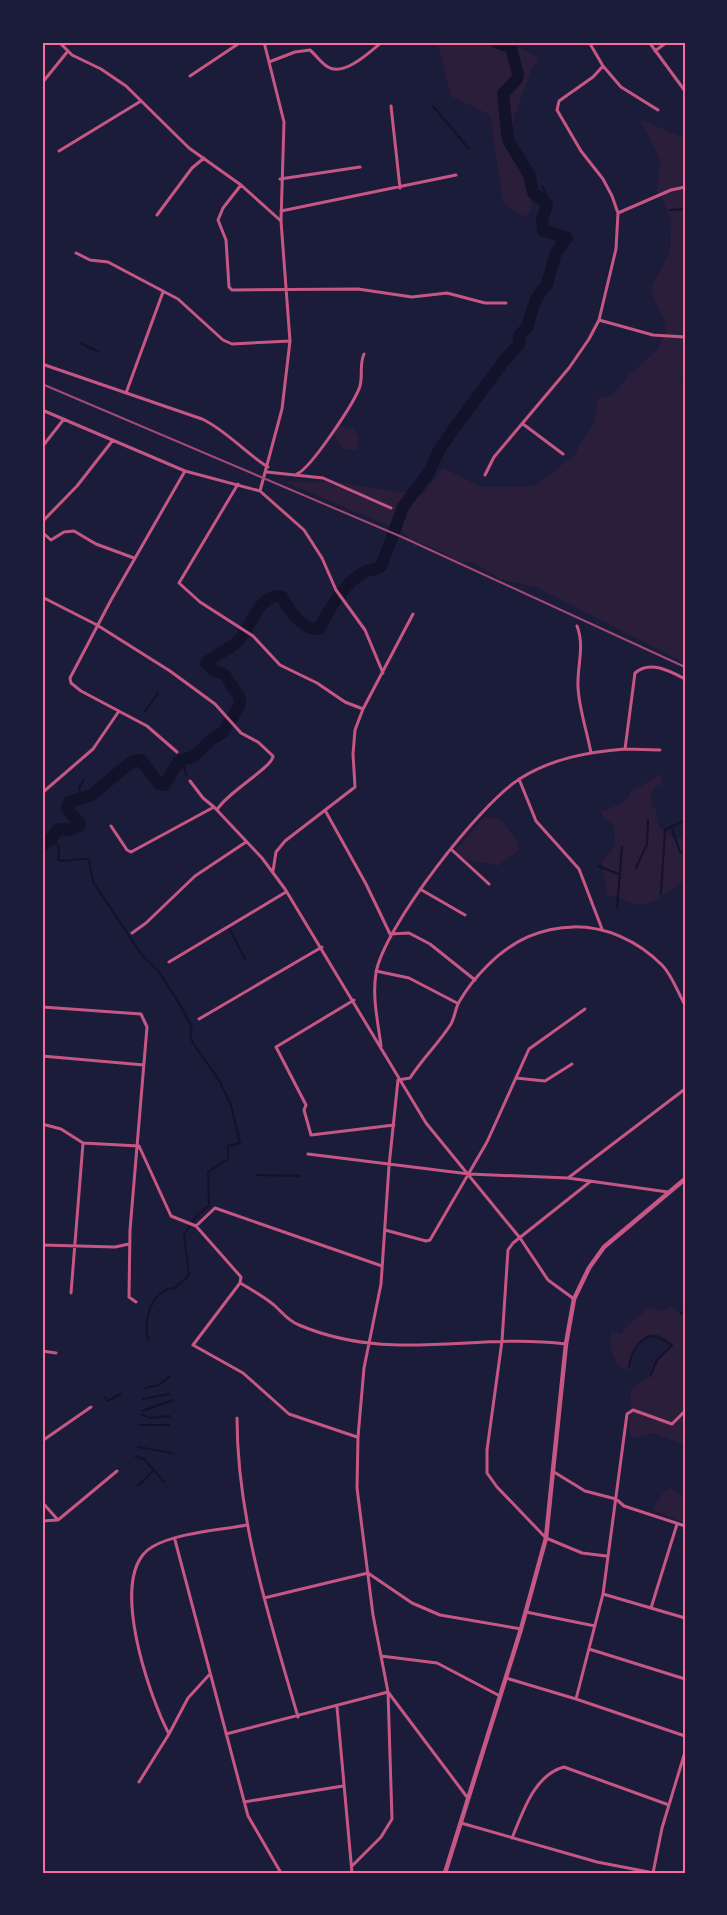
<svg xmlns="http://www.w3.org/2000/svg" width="727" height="1915" viewBox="0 0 727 1915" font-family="Literata,serif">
	<rect width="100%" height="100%" fill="#1b1b3a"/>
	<path fill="#2a1e3b" d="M437,42h71l31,16 -9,15 -22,62 24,71 -6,12 -23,-15 -13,-88 -39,-19z
		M641,120l44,18v229l-5,14 5,6v276l-147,-75 -38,-9 -26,-16 -14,-1 -24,-13 -25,-9 -10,-9 -116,-49h49l88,13 21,-27 38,19 52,-1 40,-29 21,-35 4,-24 15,-3 15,-19 29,-26 9,-18 -1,-10 -13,-29v-7l16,-31 3,-13 -1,-26 -13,-26 3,-31z
		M337,426l17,2 5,12 -2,10 -15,-1 -9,-18z
		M662,773l-1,12h-4l-6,9v11l5,4 3,18 16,12 10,-1 -1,42c-11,8 -35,29 -50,24 -9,-3 -15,-7 -27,-9l-5,-35c15,-13 14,-15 12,-34l-12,-11v-3l24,-11 5,-9z
		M484,817l16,2c7,11 18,15 19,31l-21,16c-13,-6 -31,-2 -40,-12l-1,-5z
		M672,1306l13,13v126l-32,-12 -18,5 -6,-3 2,-47 16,-10 5,-12 19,-23 -9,-7 -12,-2c-11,8 -23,19 -18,33l-5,3 -9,-4 -7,-17v-17l10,2c7,-12 18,-17 28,-27l14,4z
		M671,1488l14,9v26l-33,-13 13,-20z"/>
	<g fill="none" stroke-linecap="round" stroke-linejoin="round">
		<path stroke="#12122b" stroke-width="2" d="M433,106l36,43
			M542,186l8,16 -3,2
			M670,210l15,-1
			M80,343l19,9
			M145,711l13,-18
			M183,759l3,16
			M81,797l-2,-9 5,-8
			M671,826l9,26 5,1
			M52,837l7,11 -1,12c10,3 22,-4 31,0l4,22 48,72 19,19 23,37 9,18 -2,8 3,7 26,37 12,25 9,38 -12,3v13l-20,13 1,33 -14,13 -11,17 5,40 -14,13c-24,1 -32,33 -27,52
			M598,866l20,8
			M636,868l11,-24 1,-24
			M661,894l4,-64 20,-10
			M617,908l5,-61
			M229,928l16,31
			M256,1175l43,1
			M681,1313l4,-2
			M629,1367c2,-15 11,-32 27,-31l16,9 -15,15 -7,16
			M145,1388l14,-3 11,-9
			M105,1397l2,4 14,-7
			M143,1399l26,-5
			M142,1411l31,-11
			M141,1414l9,4 20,-2
			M140,1425h29
			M138,1447l34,6
			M135,1456l9,3 20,23
			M138,1486l16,-16"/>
		<path stroke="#12122b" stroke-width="12" d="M42,845l9,-6 7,-10 12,1 9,-4 1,-3 -13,-14 2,-7 23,-7 39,-33 10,-2 18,24 5,1 15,-24 14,-4 18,-17 12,-8 16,-25 1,-9 -16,-24 -10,-3 -8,-8c10,-9 23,-13 32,-22 12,-12 23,-51 44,-44 7,13 20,33 37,32 9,-18 26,-47 45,-57 7,-3 12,-1 18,-7l21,-58 26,-35 11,-24 63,-86 16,-18v-8l8,-9 9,-28 11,-15 9,-32 11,-14 -24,-8 -1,-9 5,-17 -14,-12 -3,-16 -22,-36 -5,-46 14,-15 1,-5 -7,-26 -15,-6"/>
		<path stroke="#c65784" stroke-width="3" d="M59,42l13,13 29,14 25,17 63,62 52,37 40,36
			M649,42l36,49
			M655,51l12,-9
			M269,62l26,-10 15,-2c6,5 11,13 18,17 16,10 42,-15 54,-25
			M603,66l18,21 37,23
			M190,76l51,-34
			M42,83l26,-32
			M391,106l9,82
			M59,151l82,-50
			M280,179l80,-12
			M241,185l-18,23 -5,12 8,20 3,47 3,3 126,-1 54,8 35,-4 38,10h21
			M281,211l175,-36
			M618,213l53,-23 14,-3
			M157,215l35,-47 12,-10
			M76,253l14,7 18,2 70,37 45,41 9,4 58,-3
			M599,320l54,15 32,2
			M42,364l160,55c24,11 43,34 66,48
			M126,393l37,-101
			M42,410l143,61 75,20 44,39 18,28 14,32 29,40 18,43
			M523,424l40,30
			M42,447l22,-28
			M267,472l56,6 68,30
			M297,474c14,-6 58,-72 63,-88 3,-11 -1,-21 4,-32
			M485,475l9,-18 75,-89 20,-29 10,-19 17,-71 2,-36 -6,-17 -9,-17 -22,-28 -24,-41 2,-9 34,-24 10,-11 -14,-24
			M238,484l-59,99 21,19 53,34 27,29 37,18 28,19 18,7
			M260,491l22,-82 8,-68 -9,-120 3,-99 -20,-80
			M42,522l35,-36 36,-46
			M42,532l9,8 13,-8 10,-1 22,13 38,14
			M42,597l55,28 73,46 45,33 26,29 17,9 15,14c0,11 -48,38 -56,54
			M577,626c8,21 0,39 1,61 1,22 9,44 13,66
			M625,749l35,1
			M177,752l-30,-26 -66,-35 -10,-8 -1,-5 41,-78 74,-129
			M519,779l17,42 43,48 23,60
			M190,781l13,17 11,9
			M42,793l51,-44 26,-38
			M326,812l40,72 24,50 19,-1 21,11 45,36
			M111,826l16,24 4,2 83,-45 48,51 23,31 141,234 94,115 28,42 26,19
			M452,850l37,34
			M273,871l3,-19 9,-11 70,-54 -2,-33 2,-24 8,-21 50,-95
			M420,889l45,26
			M132,933l14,-10 49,-47 51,-34
			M169,962l117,-70
			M376,971l33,7 48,25
			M354,1000l-78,47 30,58 -2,5 7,25 83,-10
			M42,1007l99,7 6,13 -17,203 -1,67 7,5
			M199,1019l123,-72
			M381,1046c-3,-24 -9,-49 -5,-73 7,-45 105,-171 145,-195 32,-20 68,-26 104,-29l10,-76c15,-13 35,-2 50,6
			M42,1056l102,9
			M516,1078l29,3 27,-17
			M42,1124l19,5 22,14 56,3 32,70 25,10
			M308,1154l161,20 99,4 100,14
			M568,1178l117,-89
			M591,1181l-78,62 -5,7 -6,91 -15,109v23l10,14 49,51 36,15 24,3
			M385,1230l41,11 4,-1 57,-98 42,-93 56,-40
			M42,1245l73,2 14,-3
			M240,1283l1,-6 -45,-51 19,-18 167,58
			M71,1293l12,-150
			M42,1351l14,2
			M685,1411l-13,13 -39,-14 -6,4 -24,180 -27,105 109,37
			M237,1418c0,102 33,202 61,299
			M357,1437l-68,-23 -46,-41 -50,-28 47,-62c12,7 23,13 34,22 9,8 14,16 25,20 92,39 174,7 267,19
			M42,1441l49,-34
			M554,1472l31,19 31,8 8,7 61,20
			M42,1502l16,18 -16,1
			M58,1520l59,-49
			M175,1540l73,276 33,57
			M603,1594l82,24
			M264,1598l104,-25 44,30 28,12 81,14
			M651,1608l26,-84
			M526,1612l69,14
			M589,1649l96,30
			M381,1656l56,7 63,33
			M209,1675l-21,23 -19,36c-19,-36 -63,-160 -17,-187 23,-14 68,-17 95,-22
			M506,1678l70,21
			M337,1707l15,166
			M226,1734l162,-42 79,105
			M139,1782l30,-48
			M244,1802l99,-16
			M461,1823l136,39 57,11
			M512,1838c11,-26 22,-63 52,-71l105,38
			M352,1866l29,-29 11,-18 -4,-127 -15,-77 -16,-127 1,-51 6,-69 17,-84 8,-118 9,-86 12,-2c12,-19 29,-35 41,-54 4,-7 4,-15 8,-22 7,-12 18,-26 28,-36 50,-52 124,-52 175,-1 10,10 16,28 23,40
			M653,1873l9,-45 23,-76"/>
		<path stroke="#c65784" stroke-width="4.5" d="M445,1873l76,-244 25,-91 20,-194 8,-45 15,-31 15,-21 81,-68"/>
		<path stroke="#a44b75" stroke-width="2" d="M42,384l360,153 283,130"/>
	</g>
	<rect width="727" height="1915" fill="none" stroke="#1b1b3a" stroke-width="87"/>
	<rect x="44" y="44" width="640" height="1828" fill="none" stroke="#ff6b9d" stroke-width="2"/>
</svg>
